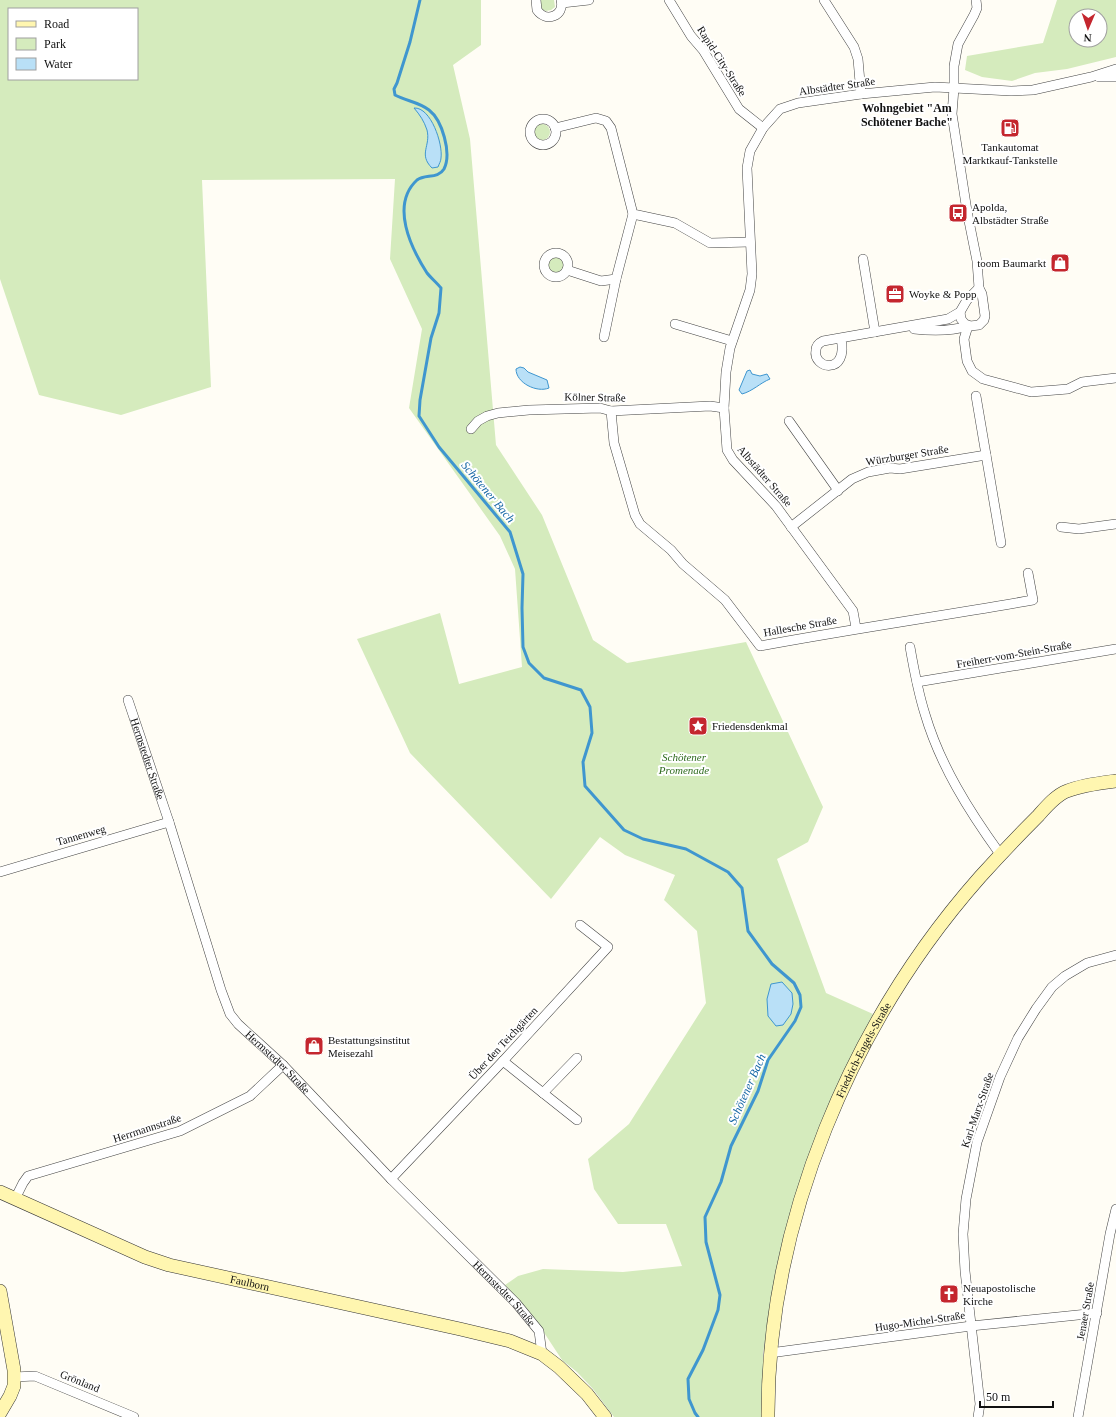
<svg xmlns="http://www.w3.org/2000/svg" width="1116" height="1417" viewBox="0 0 1116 1417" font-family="Georgia,serif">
	<rect width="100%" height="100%" fill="#fffdf5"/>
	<path fill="#d5ebbd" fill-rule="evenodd" d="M0,0h481v45l-28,20 17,74 26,306 46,70 51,125 34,23 119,-21 77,165 -15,35 -31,17 49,134 47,21 -16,33 -80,223 -14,83v64h-149l-21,-28 -16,-17 -15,-12 -19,-29 -23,-30 -15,-16 13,-9 25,-7 80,3 59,-6 -16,-42h-48l-24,-35 -6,-30 41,-35 77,-121 -9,-72 -33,-31 11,-25 -50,-20 -25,-18 -49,62 -141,-146 -53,-114 83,-26 19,71 63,-17 -7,-98 -15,-33 -91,-128 13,-79 -32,-70 5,-80 -193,1 9,207 -90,28 -82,-20 -39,-116zM9,9h128v70h-128z
		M541,0h13l1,7 -4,3 -5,1 -5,-2z
		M1057,0h59v57l-49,12 -32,4 -23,8 -30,-4 -17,-7 2,-14 76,-13zM1076,16h24v24h-24z
		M534 132a8 8 0 1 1 16 0a8 8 0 1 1-16 0Z
		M548 265a8 8 0 1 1 16 0a8 8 0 1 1-16 0Z"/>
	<path fill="#b9e0f7" stroke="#3f96cf" d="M414,108c17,-1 29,36 27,50 0,3 -2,6 -3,9l-6,1c-14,-14 -1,-22 -5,-38 -3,-9 -7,-15 -13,-22z
		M520,367l4,1 4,4 19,8 2,8c-12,5 -33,-5 -33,-19z
		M750,370l2,4 8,2 7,-2 3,5c-10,4 -17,12 -28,15l-3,-4 8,-19z
		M782,982l10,11 1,11 -2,10 -8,11 -7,1 -8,-10 -1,-17 4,-15z"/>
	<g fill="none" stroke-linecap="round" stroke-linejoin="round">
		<path stroke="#3f96cf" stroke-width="3" d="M420,0l-10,42 -13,41 -3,6 1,6c11,6 24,7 34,15 13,10 23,43 15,59 -6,10 -19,5 -27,11 -27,25 -6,68 10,93 4,5 10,10 14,15l-2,25 -8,25 -11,62 -1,16 20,31 71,85 13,42 -1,34 1,39 6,16 15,15 37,12 9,17 2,26 -9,29 2,24 39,44 19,9 43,10 42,23 14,16 6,43 24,33 22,19 6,12 1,12 -6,14 -27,39 -10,31 -27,55 -10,36 -16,35 1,25 14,53 -2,15 -15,40 -15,29 1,20 6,14 3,4"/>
		<g stroke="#444" stroke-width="10">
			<g id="street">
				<path d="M536,0l1,10c9,13 28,6 24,-10"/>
				<path d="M669,0l22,36 12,14 36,59 24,19"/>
				<path d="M824,0l30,47 4,12 3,35"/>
				<path d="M562,3l27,-3"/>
				<path d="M1099,77h17"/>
				<circle cx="543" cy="132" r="13"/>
				<path d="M555,128l41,-10 10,3 5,7 22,86 42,9 35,20 40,-1"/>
				<circle cx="556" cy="265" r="12"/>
				<path d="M863,259l12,73"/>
				<path d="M567,270l34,11 15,-2"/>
				<path d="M960,312l1,7 4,5 5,2 9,-1 5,-5 1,-4 -3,-22 -3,-6 -2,-27 -10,-50 -15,-97 2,-26v-22l4,-22 16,-29 3,-7 -1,-8"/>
				<path d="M675,324l57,17"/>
				<path d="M968,326l-4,13 3,22 5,10 11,8 48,13 37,-3 14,-7 34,-4"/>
				<path d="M914,329c17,2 38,2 54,-3"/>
				<path d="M604,337l12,-58 17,-65"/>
				<path d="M841,338c8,38 -29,31 -25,12 0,-5 3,-7 7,-9l125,-22 12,-7 7,-12 12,-12"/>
				<path d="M976,396l25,147"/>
				<path d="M611,411l3,32 21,72 5,9 31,26 12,14 42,36 35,46c91,-17 182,-30 273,-46l-5,-27"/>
				<path d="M789,421l46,65 3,5"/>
				<path d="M471,429l7,-8 9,-5 11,-3 31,-3 71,-2 11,3 99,-5 14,2"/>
				<path d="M791,527l61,-48 16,-7 22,-4 10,1 86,-14"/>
				<path d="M1061,527l18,2 37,-5"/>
				<path d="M856,628l-3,-17 -77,-105 -43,-46 -6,-10 -3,-42 2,-36 4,-24 20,-58 2,-16 -5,-106 3,-17 13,-23 17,-19 18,-6 63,-9 74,-7 76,4 22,-1 58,-13 25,-8"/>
				<path d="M910,647c4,23 8,45 15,67 15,51 44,97 75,140"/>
				<path d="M917,682l199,-33"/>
				<path id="s1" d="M128,700l41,122 52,168 9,24 8,10 45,41 108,114 125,124 23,28 3,23"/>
				<path d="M0,872l169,-50"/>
				<path d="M503,1061l40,32 34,-35"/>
				<path d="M543,1093l34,27"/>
				<path d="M391,1179l112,-118 105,-114 -28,-22"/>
				<path d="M15,1199l8,-16 5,-7 152,-45 70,-35 33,-31"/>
				<path d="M770,1353l201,-27 126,-13"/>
				<path d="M14,1377l21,-1 99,41"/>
				<path d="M978,1417l2,-13 -15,-133 -2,-37 3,-35 11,-57 23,-65 18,-39 18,-29 16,-22 13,-11 22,-13 29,-8"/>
				<path d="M1078,1417l32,-183 6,-25"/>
			</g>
		</g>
		<g stroke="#333" stroke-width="14">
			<g id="secondary">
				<path id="s2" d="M0,1192l145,65 24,8 291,64 50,12 32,13 17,13 28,27 18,23"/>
				<path d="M0,1291l14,79v16l-4,10 -10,17"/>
				<path id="s3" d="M768,1417c-1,-195 84,-395 212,-540 19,-21 38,-41 58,-61 8,-9 18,-21 29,-25 15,-6 33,-8 49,-10"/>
			</g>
		</g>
		<use href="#street" stroke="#fff" stroke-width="9"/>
		<use href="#secondary" stroke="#fff6b0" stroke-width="13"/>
	</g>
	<defs>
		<g id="fuel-square" transform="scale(1)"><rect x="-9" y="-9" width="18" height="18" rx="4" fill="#c4262e" stroke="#fff"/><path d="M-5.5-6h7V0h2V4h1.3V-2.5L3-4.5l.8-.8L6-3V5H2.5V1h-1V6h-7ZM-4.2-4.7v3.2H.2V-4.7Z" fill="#fff"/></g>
		<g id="bus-square" transform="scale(1)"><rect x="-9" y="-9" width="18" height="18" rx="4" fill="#c4262e" stroke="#fff"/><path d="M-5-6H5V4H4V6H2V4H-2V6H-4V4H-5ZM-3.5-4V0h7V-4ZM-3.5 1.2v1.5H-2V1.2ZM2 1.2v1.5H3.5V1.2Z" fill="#fff"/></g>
		<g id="shop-square" transform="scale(1)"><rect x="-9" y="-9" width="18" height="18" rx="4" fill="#c4262e" stroke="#fff"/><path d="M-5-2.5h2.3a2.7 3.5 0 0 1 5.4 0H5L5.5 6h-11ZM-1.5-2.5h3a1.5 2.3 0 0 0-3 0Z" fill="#fff"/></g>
		<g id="office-square" transform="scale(1)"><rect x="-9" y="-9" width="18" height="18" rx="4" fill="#c4262e" stroke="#fff"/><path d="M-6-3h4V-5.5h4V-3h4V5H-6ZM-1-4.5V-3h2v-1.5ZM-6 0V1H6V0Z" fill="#fff"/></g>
		<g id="sight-square" transform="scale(1)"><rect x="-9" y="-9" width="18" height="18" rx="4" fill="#c4262e" stroke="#fff"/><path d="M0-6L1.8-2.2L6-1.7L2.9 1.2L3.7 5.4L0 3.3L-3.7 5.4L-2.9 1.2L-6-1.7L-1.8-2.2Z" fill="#fff"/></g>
		<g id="church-square" transform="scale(1)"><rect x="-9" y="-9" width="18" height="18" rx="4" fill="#c4262e" stroke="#fff"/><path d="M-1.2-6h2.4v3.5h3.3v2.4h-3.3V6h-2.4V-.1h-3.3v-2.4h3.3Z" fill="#fff"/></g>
	</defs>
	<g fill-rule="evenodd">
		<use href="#fuel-square" x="1010" y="128"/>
		<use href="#bus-square" x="958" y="213"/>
		<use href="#shop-square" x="1060" y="263"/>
		<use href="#office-square" x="895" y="294"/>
		<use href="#sight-square" x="698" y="726"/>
		<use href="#shop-square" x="314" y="1046"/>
		<use href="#church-square" x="949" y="1294"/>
	</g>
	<g text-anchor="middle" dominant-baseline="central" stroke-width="4" stroke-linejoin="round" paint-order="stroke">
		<g font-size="11" fill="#111" stroke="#fff">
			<text transform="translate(722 61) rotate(57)">Rapid-City-Straße</text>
			<text transform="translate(837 86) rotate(-8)">Albstädter Straße</text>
			<text transform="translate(595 397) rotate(1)">Kölner Straße</text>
			<text transform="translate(907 455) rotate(-9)">Würzburger Straße</text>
			<text transform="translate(765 476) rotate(49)">Albstädter Straße</text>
			<text transform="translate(800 626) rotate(-10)">Hallesche Straße</text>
			<text transform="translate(1014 654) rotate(-10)">Freiherr-vom-Stein-Straße</text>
			<text stroke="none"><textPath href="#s1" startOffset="62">Hermstedter Straße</textPath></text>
			<text transform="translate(81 835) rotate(-16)">Tannenweg</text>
			<text transform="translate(503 1043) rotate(-47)">Über den Teichgärten</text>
			<text stroke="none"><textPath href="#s3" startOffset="383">Friedrich-Engels-Straße</textPath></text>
			<text stroke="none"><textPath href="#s1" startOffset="398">Hermstedter Straße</textPath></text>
			<text transform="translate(977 1110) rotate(-71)">Karl-Marx-Straße</text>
			<text transform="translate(147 1128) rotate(-18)">Herrmannstraße</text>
			<text stroke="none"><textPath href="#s2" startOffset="267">Faulborn</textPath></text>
			<text stroke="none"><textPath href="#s1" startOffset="722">Hermstedter Straße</textPath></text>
			<text transform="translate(1085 1311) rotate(-80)">Jenaer Straße</text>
			<text transform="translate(920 1321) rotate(-8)">Hugo-Michel-Straße</text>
			<text transform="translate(80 1381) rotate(22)">Grönland</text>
		</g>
		<g font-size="11" fill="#111" stroke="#fff" text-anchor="start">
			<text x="1010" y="147" text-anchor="middle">Tankautomat<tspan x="1010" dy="13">Marktkauf-Tankstelle</tspan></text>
			<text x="972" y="207">Apolda,<tspan x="972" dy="13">Albstädter Straße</tspan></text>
			<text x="1046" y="263" text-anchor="end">toom Baumarkt</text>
			<text x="909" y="294">Woyke &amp; Popp</text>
			<text x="712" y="726">Friedensdenkmal</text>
			<text x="328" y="1040">Bestattungsinstitut<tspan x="328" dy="13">Meisezahl</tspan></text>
			<text x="963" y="1288">Neuapostolische<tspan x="963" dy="13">Kirche</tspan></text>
		</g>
		<g font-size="11" font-style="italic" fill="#2f6b1f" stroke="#fff">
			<text x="684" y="757">Schötener<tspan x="684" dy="13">Promenade</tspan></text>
		</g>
		<g font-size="12" font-weight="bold" fill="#111" stroke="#fff">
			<text x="907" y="108">Wohngebiet "Am<tspan x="907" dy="14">Schötener Bache"</tspan></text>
		</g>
		<g font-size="12" font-style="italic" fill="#1768a6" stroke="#fff">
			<text transform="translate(488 492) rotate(50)">Schötener Bach</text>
			<text transform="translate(747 1089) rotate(-66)">Schötener Bach</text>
		</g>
	</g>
	<rect x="8" y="8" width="130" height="72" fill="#ffffff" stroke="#a0a0a0"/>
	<rect x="16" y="21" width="20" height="6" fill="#fff6b0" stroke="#a0a0a0"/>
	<text x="44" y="28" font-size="12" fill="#111111">Road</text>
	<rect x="16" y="38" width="20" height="12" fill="#d5ebbd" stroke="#a0a0a0"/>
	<text x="44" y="48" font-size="12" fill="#111111">Park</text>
	<rect x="16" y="58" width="20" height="12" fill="#b9e0f7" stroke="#a0a0a0"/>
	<text x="44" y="68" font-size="12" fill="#111111">Water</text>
	<g transform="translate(1088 28) rotate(182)"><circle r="19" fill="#ffffff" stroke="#a0a0a0"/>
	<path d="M0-3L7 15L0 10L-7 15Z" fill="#c4262e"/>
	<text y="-6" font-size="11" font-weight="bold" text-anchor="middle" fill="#111111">N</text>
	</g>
	<path d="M980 1401v6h73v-6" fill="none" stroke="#111111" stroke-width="2"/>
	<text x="986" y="1401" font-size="12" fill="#111111" stroke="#ffffff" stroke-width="3" paint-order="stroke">50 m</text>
</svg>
